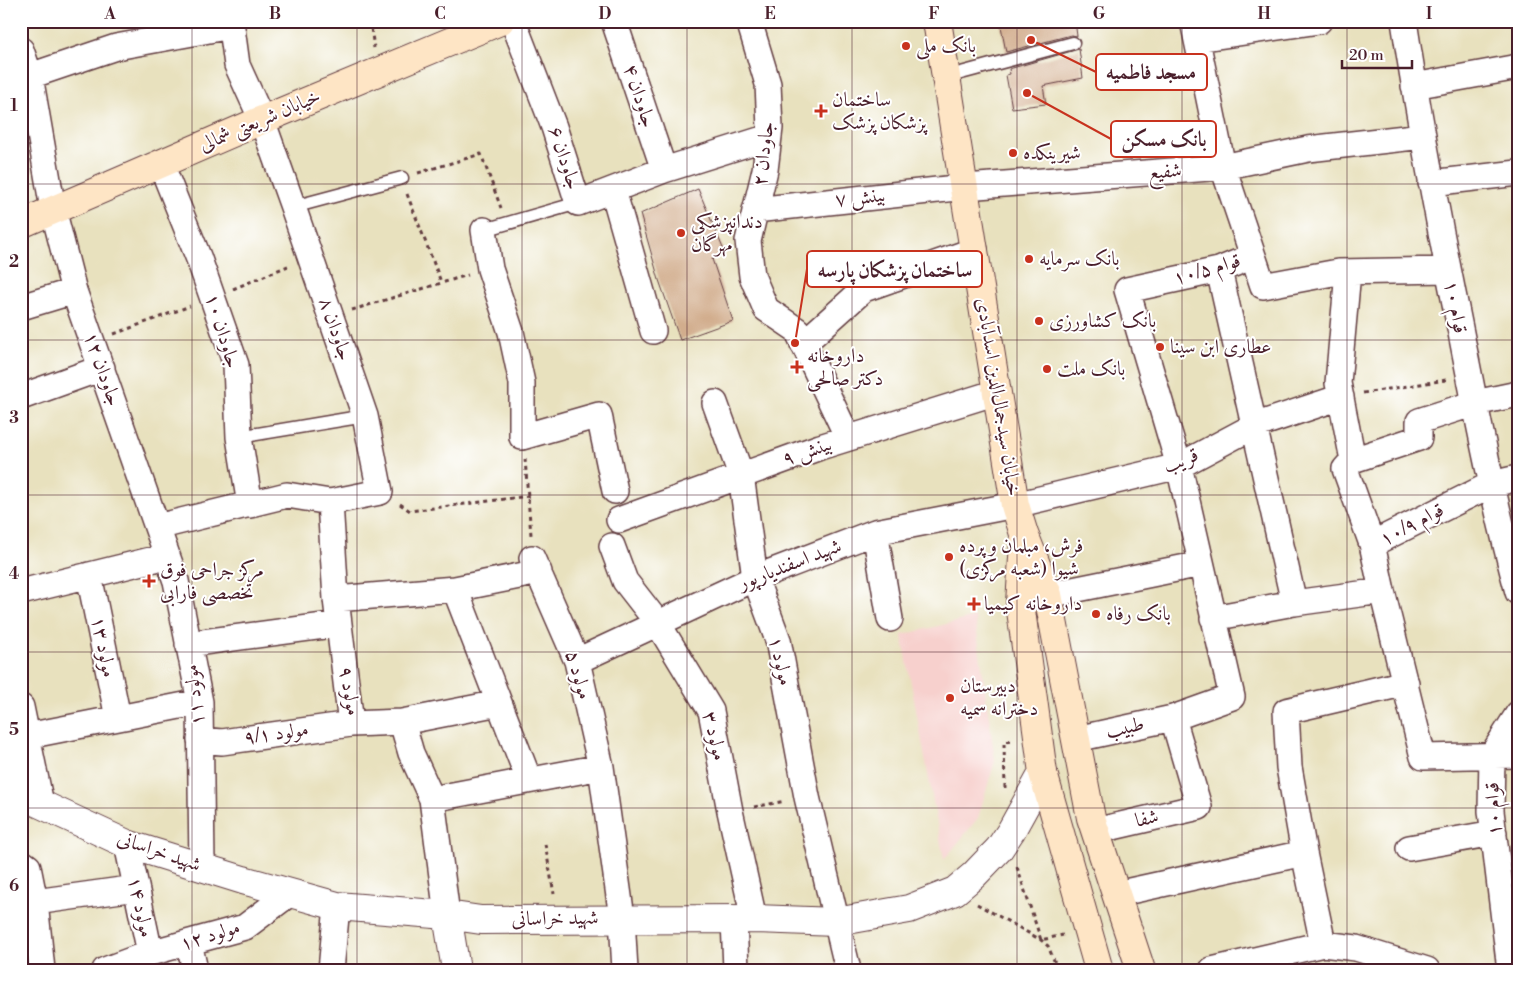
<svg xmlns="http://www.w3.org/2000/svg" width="1539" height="991" viewBox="0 0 1539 991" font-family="'Libre Bodoni',Amiri,serif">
	<rect width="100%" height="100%" fill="#fff"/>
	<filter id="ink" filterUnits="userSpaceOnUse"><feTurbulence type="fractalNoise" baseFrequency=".02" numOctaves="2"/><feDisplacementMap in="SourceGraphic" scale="10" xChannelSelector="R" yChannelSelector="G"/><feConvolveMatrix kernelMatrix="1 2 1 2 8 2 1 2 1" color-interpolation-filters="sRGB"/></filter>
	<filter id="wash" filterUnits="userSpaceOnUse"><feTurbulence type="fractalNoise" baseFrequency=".0096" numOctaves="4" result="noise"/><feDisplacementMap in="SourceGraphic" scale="20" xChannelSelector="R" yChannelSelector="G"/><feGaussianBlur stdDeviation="1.12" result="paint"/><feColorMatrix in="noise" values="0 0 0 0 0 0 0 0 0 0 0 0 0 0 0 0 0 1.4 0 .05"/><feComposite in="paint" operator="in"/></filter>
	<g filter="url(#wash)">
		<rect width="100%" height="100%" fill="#e8e1be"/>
		<path fill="#f7d0cd" d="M975,617l20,144 -17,57 -34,42 -42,-225z"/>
		<g id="blocks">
			<path fill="#d2ad8d" d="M1000,21h75l2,15 -6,-1 -65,17z
				M1079,49l4,29 -40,8 3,18 -34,4 -6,-33 4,-1 -1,-5z
				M698,189l27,64 -13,6 21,62 -53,19 -21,-60 -19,-66z"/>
		</g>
	</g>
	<g filter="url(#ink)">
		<use href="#blocks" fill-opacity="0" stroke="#623c41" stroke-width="1"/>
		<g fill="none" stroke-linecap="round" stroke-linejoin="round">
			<g stroke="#623c41" stroke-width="15">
				<path id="service" d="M946,77l127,-34
					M293,207l109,-29
					M484,230l94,-27
					M239,437l126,-21"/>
			</g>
			<g stroke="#623c41" stroke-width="28">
				<path id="minor" d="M513,21l41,106 24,76 86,-33 105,-33
					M614,21l50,149
					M749,21l19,63 2,44 -5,42 -17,71 4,35 14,33 31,21 51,108
					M1193,21l30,146 30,89
					M1404,21c16,105 36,209 57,312 17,87 34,174 57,259
					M1197,39l122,-18
					M21,50l9,26 23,133 21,82 102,290 24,121 2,165
					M21,78l9,-2 86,-29 115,-21
					M1414,86l104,-19
					M161,164l38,95 37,106 3,72 11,68
					M1431,183l87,-10
					M613,190l40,141
					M755,210l210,-23 258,-20 85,-18 115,-13
					M484,230l6,39 21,63 11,51v54l77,-22 16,76
					M1219,270l75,333
					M1348,272l-10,111 15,77 -8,9 27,75
					M21,307l53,-16
					M803,344l61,-55 111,-39
					M21,397l81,-29
					M715,403l26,72 14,103 23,62 29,157 41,173
					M1353,460l66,-22v-17l56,-18 43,-9
					M1518,478l-26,6 -120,60 10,47 41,166 95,-2
					M330,502l6,97 15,125 51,-2 9,31 21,46 15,116
					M619,520l201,-73 177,-55
					M157,527l130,-32 43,7 50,-10 -15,-76 -72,-209 -31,-87 -25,-55 -6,-44
					M875,532l15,87
					M612,546l13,35 32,41 54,89 19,100 24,108
					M532,558l45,103 24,106 21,151 3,52
					M89,575l29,143
					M455,589l74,191
					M21,592l146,-36
					M1048,595l153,-31
					M336,599l119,-10 84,-17
					M1213,618l81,-15 88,-12
					M188,644l151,-20
					M577,661l178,-83 120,-46 140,-27 164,-39 75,-40 87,-29
					M21,707l20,97
					M402,722l97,-19
					M27,736l173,-34
					M1076,739l97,-21
					M200,740l22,2 129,-18
					M432,799l169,-32
					M1095,831l104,-24 -26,-89 59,-21 -53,-231 -52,-176 92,-20 34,-14 10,30 75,-14 110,-2
					M1409,848l85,-15
					M1304,853l19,91
					M21,862l7,5 7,35 7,68
					M1116,894l188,-41 -15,-86 -3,-56 120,-28
					M35,902l101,-14
					M734,919l2,51
					M189,943l6,27
					M150,953l95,-26 45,-34
					M105,970l45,-17 -23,-109
					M331,970l6,-64
					M1212,970l111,-26 33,4 71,22
					M1510,970l-19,-159 1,-56 26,-41"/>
			</g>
			<g stroke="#623c41" stroke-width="30">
				<path id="tertiary" d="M21,795l106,49 116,36 94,26 110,9 34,5 273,-1 82,3 73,-13 46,-18 19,-16 25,-26 12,-18 32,-58
					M447,915l9,55"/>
			</g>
			<g stroke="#623c41" stroke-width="30">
				<path id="secondary" d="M937,21l78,484 9,29 24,61 43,223 50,152
					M21,224l241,-104 238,-99
					M1024,543l-4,60 23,170 56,197"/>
			</g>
			<path stroke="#623c41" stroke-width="3" stroke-dasharray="4 4" stroke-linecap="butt" d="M370,21l4,27
				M418,173l63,-19 20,54
				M407,194l34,88
				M233,289l55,-23
				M352,310l116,-35
				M114,334l76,-28
				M1363,393l83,-13
				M525,459l6,76
				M400,504l10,7 119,-15
				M1005,788l-1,-45 10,-4
				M754,807l31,-6
				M545,844l9,50
				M1017,867l24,73 22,-5
				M977,904l64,36 7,6 10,24"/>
			<use href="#service" stroke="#fff" stroke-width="12"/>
			<use href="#minor" stroke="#fff" stroke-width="25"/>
			<use href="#tertiary" stroke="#fff" stroke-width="28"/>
			<use href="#secondary" stroke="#fee5c5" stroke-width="28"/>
		</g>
	</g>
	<path fill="none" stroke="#4a1f2b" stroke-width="1" stroke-opacity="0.55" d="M192,21v949M357,21v949M522,21v949M687,21v949M852,21v949M1017,21v949M1182,21v949M1347,21v949M21,184h1497M21,340h1497M21,495h1497M21,652h1497M21,808h1497"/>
	<g fill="#c8321e" stroke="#fff" stroke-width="2">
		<circle cx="906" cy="46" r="5"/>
		<path d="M818.5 103.5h5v5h5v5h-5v5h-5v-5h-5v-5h5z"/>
		<circle cx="1013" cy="153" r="5"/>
		<circle cx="681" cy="233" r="5"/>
		<circle cx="1029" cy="259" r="5"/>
		<circle cx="1039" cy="321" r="5"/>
		<circle cx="1160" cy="347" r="5"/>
		<path d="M794.5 359.5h5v5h5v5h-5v5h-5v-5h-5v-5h5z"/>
		<circle cx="1047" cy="369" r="5"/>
		<circle cx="949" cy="557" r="5"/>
		<path d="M146.5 573.5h5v5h5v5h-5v5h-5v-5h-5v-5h5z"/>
		<path d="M971.5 596.5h5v5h5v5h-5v5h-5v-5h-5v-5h5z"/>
		<circle cx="1096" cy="614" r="5"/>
		<circle cx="950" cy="698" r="5"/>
	</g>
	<g text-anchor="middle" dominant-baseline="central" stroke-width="4" stroke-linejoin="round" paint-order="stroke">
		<g font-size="20" fill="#4a1f2b" stroke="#fff" text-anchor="start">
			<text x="916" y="46">بانک ملی</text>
			<text x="832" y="100">ساختمان<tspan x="832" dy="23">پزشکان پزشک</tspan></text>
			<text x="1023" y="153">شیرینکده</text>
			<text x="691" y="222">دندانپزشکی<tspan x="691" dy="23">مهرگان</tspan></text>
			<text x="1039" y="259">بانک سرمایه</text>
			<text x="1049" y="321">بانک کشاورزی</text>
			<text x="1170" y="347">عطاری ابن سینا</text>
			<text x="807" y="356">داروخانه<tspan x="807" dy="23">دکتر صالحی</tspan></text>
			<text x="1057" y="369">بانک ملت</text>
			<text x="959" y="546">فرش، مبلمان و پرده<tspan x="959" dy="23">شیوا (شعبه مرکزی)</tspan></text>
			<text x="160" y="570">مرکز جراحی فوق<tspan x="160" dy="23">تخصصی فارابی</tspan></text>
			<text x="984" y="604">داروخانه کیمیا</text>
			<text x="1106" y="614">بانک رفاه</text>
			<text x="960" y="686">دبیرستان<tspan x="960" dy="23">دخترانه سمیه</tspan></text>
		</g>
		<g font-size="20" fill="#4a1f2b" stroke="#fff">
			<text transform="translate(639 96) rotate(72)">جاودان ۴</text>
			<text transform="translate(260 121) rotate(-23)">خیابان شریعتی شمالی</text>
			<text transform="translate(764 154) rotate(-83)">جاودان ۲</text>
			<text transform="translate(564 158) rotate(72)">جاودان ۶</text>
			<text transform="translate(1165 172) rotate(-4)">شفیع</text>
			<text transform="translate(860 198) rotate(-6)">بینش ۷</text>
			<text transform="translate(1207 270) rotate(-16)">قوام ۱۰/۵</text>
			<text transform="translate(1455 307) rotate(79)">قوام ۱۰</text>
			<text transform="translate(335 329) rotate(71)">جاودان ۸</text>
			<text transform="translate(222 331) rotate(73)">جاودان ۱۰</text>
			<text transform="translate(102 369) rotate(71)">جاودان ۱۲</text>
			<text transform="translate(998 397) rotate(81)">خیابان سیدجمال‌الدین اسدآبادی</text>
			<text transform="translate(807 452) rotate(-19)">بینش ۹</text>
			<text transform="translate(1181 461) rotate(-22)">قریب</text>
			<text transform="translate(1412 525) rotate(-28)">قوام ۱۰/۹</text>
			<text transform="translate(790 565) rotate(-21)">شهید اسفندیارپور</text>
			<text transform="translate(103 647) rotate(79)">مولود ۱۳</text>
			<text transform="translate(780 661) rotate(77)">مولود ۱</text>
			<text transform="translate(578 675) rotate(74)">مولود ۵</text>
			<text transform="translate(349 691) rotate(80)">مولود ۹</text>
			<text transform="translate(195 695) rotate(-97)">مولود ۱۱</text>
			<text transform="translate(1125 728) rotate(-12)">طبیب</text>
			<text transform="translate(276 734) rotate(-8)">مولود ۹/۱</text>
			<text transform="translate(714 736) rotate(77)">مولود ۳</text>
			<text transform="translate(1494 809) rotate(-93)">قوام ۱۰</text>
			<text transform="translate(1147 819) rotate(-13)">شفا</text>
			<text transform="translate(159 852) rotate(19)">شهید خراسانی</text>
			<text transform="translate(140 907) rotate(78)">مولود ۱۴</text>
			<text transform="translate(555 919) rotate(-1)">شهید خراسانی</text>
			<text transform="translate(210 936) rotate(-17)">مولود ۱۲</text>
		</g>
	</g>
	<path fill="none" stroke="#c8321e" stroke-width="2" d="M1031 40L1096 72M1027 93L1111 139M795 343L807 269"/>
	<g fill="#c8321e" stroke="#fff" stroke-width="2">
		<circle cx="1031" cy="40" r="5"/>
		<circle cx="1027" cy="93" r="5"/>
		<circle cx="795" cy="343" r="5"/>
	</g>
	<g fill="#fff" stroke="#c8321e" stroke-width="2">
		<rect x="1096" y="54" width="111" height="36" rx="5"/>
		<rect x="1111" y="121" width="105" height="36" rx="5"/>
		<rect x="807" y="251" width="175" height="36" rx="5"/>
	</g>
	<g font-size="21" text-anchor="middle" font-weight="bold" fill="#4a1f2b">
		<text x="1151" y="79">مسجد فاطمیه</text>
		<text x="1164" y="146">بانک مسکن</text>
		<text x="895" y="277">ساختمان پزشکان پارسه</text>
	</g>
	<rect width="1539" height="991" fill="none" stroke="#fff" stroke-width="55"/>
	<path d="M1342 60v8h70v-8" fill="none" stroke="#4a1f2b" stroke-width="2.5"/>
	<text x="1349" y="60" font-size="15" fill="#4a1f2b" stroke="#ffffff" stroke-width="4" paint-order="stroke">20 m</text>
	<rect x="28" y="28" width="1484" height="936" fill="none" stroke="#4a1f2b" stroke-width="2"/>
	<g font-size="16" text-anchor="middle" font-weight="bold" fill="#4a1f2b">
		<text x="110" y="19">A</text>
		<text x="275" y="19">B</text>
		<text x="440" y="19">C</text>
		<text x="605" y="19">D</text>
		<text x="770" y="19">E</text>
		<text x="934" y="19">F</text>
		<text x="1099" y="19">G</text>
		<text x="1264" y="19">H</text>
		<text x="1429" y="19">I</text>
		<text x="14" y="111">1</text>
		<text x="14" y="267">2</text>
		<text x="14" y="423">3</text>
		<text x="14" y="579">4</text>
		<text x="14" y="735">5</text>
		<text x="14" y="891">6</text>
	</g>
</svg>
